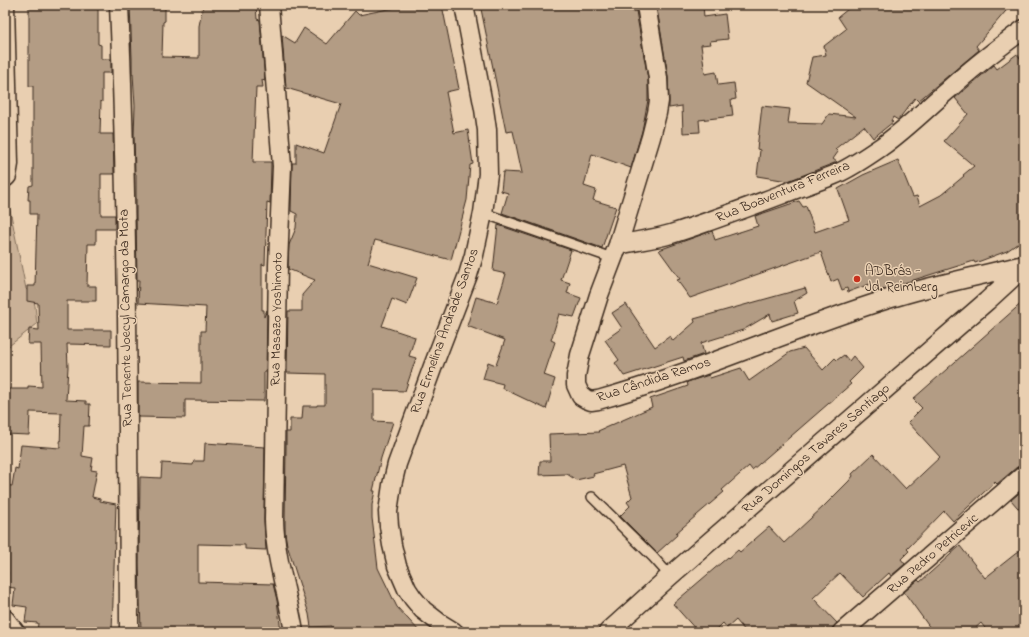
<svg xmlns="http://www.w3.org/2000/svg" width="1029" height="637" viewBox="0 0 1029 637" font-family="'Indie Flower',sans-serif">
	<rect width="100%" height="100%" fill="#e9cfb1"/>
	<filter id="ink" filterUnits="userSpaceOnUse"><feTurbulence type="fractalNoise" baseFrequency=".025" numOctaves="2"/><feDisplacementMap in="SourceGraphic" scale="8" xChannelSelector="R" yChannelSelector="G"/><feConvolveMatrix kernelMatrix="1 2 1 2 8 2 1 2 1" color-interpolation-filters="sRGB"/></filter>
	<g filter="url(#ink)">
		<path fill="#cab197" stroke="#826e5a" d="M5,199h1l3,6 17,84c11,10 9,22 11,35l-32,25z"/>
		<path fill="#b39c84" stroke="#3b2a1e" d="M29,5h69v39l3,1v14h10v14h-9v29l-1,-1 -1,33h13l1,40h-13v41h14v14h-19v15h-8l-1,42h9v15h-29v29h44v15l-44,-1 1,23 -2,33 20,1v3h4l-1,22h-5l-2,30 11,2 -2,12 6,1 -5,26 8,2v2l16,3 -4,128h-75l1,-9 -13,-1 2,-15 -14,-2 2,-17 -9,-1 2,-15h-3v-87l7,1 3,-18 3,1 3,-24 39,3 1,-35 -31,-1 -1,23 -24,-1v-45h23v-3l14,1 -1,-43h-13l1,-15 10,1 -1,-27 -11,-2v-15h8l2,-72h-7v-14h-2l1,-14 4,-1v-99h-4z
			M130,5h35v16l-2,1 -1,35 37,1v-32l4,-21h53l1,14 3,1 5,61 -3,-1 1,7h-7l-3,75h18v4l-1,37 -3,-1 -2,63 -3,-1v46h2v7l3,-7 -1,62h-2v29l-79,-1v18l-47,-1v-35l63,1v-52h4l1,-24 -68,-4 1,-23h-2l-1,-65v-41h-1l-1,-39 1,-29 -2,-32h-1v-16z
			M392,5h50l17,84 -13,3 8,41 14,-3 5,34 -3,1 -3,35 -16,60 -76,-20 -7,23 49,15 -10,27 -15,-6 -10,27 33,11 -6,19 7,2 -11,33 -31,-1v31l19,1 -12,36 -8,33h2l-3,14v13l6,50 19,39 23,25h-89v-6l-20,1 -2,-13 -22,-69 -2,-12v-13l1,-72v-16h4v-13h12l1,-13h14v-1h8v-31l-38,-1 1,-62h14v-16l13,-15 -27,-11v-4l1,-20 7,-17 1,-14 -6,-3 1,-48h4v-20l28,10 17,-49 -55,-16 -4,-53 13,8 9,-15 23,16 28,-33 4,4 34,-7z
			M493,5h139l1,7 3,-1 12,68v21l-6,31 -11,37 -39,-14 -8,32 12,4 -3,10 23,7 -14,41 -100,-35 6,-20 -7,-2 2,-19 19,1 -9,-42 -7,1 -25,-123 12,-2z
			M672,5h31l1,12 21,-3 3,25 -18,2 1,3 -10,1 4,29 11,-2 2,13 16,-2 2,16 -5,1 2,16 -34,4 1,12 -17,1 -1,-27 -13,2v-7l-1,-25 -11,-67 15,-2z
			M853,5h158l-35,41 3,4 -61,51 -3,-3 -17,22 -5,-3 -2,4 2,1 -20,16 -9,-12 -29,23 3,3 -5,7 4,3 -49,19 -31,-5 3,-26 -3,-1 5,-43 28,3 -2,14 34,1 7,-10 27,3 -50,-35 6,-25 14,-2 -2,-9 22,-17 -8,-12z
			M1017,54l7,9v176l-17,12 -32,12 -1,-2 -102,32 -2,-9 -22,8 -1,-4 -5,2 -4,-11 -7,3 -10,-30 -131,46 -13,-18 3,-1 -21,-29 53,-19 3,9 43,-14 -3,-10 44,-15 4,6 3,-1 9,26 34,-12 -11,-31 25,-14 35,-15 15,37 4,-1 3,10 21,-11 23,-19 -1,-1 11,-9 -30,-25 24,-27 -13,-16 39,-33 3,4z
			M498,225l73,25 -10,30 9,3 -3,10 14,5 -7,19 -15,-3 -8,26 4,2 -11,33 11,4 -9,30 -44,-21 1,-4 -20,-5 5,-17 8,3 9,-25 -38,-14 9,-29 21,6 9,-29 -13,-3z
			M805,288l2,5 -13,8 4,12 -26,8 -2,-7 -27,16 -42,13 3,11 -20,7 -1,-4 -59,19 -9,-13 4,-3 -14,-20 17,-12 -10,-15 14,-9 29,43 15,-11 3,5 22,-19 -1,-3z
			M1024,301v164l-7,2 -20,17 -2,-2 -42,39 -9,-10 -37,38 2,2 -8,8 4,5 -14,12 -2,-3 -26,24 -23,-24 -27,25 24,25 -5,5v4h-86l-10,-12 -9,8 -4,-5 -9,9h-16l-25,-28 55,-47 1,1 9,-8 2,2 29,-25 15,16 39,-36 26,-26 4,-5 -1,-2 21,-20 33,35 34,-32 -32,-35 14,-14 -9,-9z
			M804,348l19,22 12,-12 2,2 7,-5 5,6 4,-5 10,12 -14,14 2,2 -99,86 -3,-4 -27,24 2,2 -48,41 1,2 -20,18 -37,-37 10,-10 -3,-4 5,-5 -9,-31 -30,8 1,2 -18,4 -9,-6 -28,1 1,-14h10l-1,-27 50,-2 -1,-1 54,-24 -2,-8 38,-13 -1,-4 22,-7 1,3 31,-10 8,13 41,-29z
			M205,443l60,4 -1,73 2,30 -21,-1v-4l-47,-1v38l75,2 4,16 4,32h-140l-2,-69 1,-86 21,1 1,-15 31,2 1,-4h10z
			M1024,489v26l-13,-15z
			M960,546l25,32 39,-31v85h-36l-7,-9 -10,9h-38l-29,-40 14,-12 2,2z"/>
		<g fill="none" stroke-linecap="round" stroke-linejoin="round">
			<g stroke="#3b2a1e" stroke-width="12">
				<path id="lane" d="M483,213l129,45
					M592,497l61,60 17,19"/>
			</g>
			<g stroke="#3b2a1e" stroke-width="21">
				<path id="street" d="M119,5c9,206 9,413 10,619v8
					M269,5l13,161 -4,99 -4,255c1,38 14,75 20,112
					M646,5l12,73 1,23 -2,12 -6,24 -33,108 -19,50 -12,38 -7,22 -4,21v9l5,11 5,3 5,2 7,-1c98,-27 191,-70 287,-100 46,-15 93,-24 139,-35
					M5,178l2,-2 2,-12 -4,-159
					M618,245c18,-4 36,-6 53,-11 38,-12 75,-26 112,-40 17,-7 34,-12 51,-19 17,-7 32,-18 47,-28 24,-17 45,-38 67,-57 24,-22 50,-42 76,-61
					M5,619l10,13
					M454,632l-13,-8 -18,-14 -10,-12 -6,-9 -10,-23 -5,-21 -3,-19 -1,-14 4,-27 5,-21 36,-98 35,-91 6,-20 9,-42 5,-39 -1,-44 -3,-21 -20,-104
					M608,632l62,-56 317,-275 37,-34
					M842,632l182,-157"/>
			</g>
			<use href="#lane" stroke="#e9cfb1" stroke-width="9"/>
			<use href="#street" stroke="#e9cfb1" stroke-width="18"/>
		</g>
	</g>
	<circle fill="#c8321e" stroke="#e9cfb1" stroke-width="1.5" cx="857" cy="279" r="4"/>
	<g text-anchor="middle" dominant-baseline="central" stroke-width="3" stroke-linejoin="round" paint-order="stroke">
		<g font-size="14" fill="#3b2a1e" stroke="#e9cfb1">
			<text transform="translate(783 192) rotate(-22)">Rua Boaventura Ferreira</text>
			<text transform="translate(126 318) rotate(-91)">Rua Tenente Joecyl Camargo da Mota</text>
			<text transform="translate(277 319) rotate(-89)">Rua Masazo Yoshimoto</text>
			<text transform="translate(445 331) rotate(-70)">Rua Ermelina Andrade Santos</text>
			<text transform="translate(654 380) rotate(-18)">Rua Cândida Ramos</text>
			<text transform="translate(816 449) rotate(-41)">Rua Domingos Tavares Santiago</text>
			<text transform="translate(933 554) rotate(-41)">Rua Pedro Petricevic</text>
		</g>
		<g font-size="14" fill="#3b2a1e" stroke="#e9cfb1" text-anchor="start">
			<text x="865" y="271">ADBrás -<tspan x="865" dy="16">Jd. Reimberg</tspan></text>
		</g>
	</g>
	<rect width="1029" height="637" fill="none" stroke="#e9cfb1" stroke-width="20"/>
	<rect x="10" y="10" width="1009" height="617" fill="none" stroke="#3b2a1e" stroke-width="1.5" filter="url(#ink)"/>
</svg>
